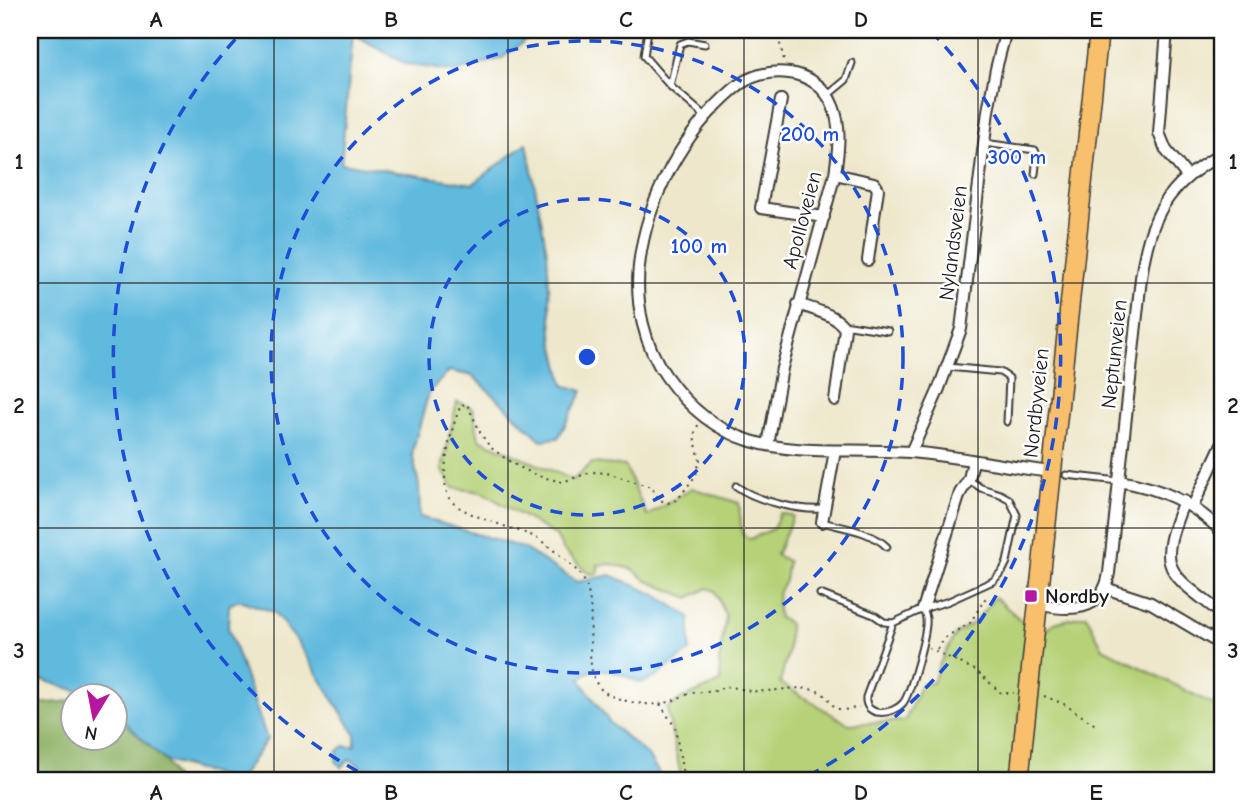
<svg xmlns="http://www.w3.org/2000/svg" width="1252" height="811" viewBox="0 0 1252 811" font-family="'Comic Neue',sans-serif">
	<rect width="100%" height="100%" fill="#fff"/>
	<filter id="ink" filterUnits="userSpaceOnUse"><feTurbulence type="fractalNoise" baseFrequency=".0143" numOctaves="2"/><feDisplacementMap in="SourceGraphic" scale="14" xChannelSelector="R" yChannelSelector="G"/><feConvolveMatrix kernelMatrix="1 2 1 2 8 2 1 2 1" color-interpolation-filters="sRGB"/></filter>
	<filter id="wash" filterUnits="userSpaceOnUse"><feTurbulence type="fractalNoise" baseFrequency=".00686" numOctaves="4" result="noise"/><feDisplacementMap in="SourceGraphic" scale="28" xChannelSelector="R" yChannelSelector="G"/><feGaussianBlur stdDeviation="1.57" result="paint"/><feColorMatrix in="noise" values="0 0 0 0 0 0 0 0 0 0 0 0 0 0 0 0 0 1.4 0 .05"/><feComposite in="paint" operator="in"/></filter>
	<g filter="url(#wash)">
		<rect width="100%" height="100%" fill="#eee7cb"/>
		<path fill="#b6d177" stroke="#69764a" stroke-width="2" d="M457,402l16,6 6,31 94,41 19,-17 33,3 22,50 45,-28 47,15 3,31 8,5 23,-10 7,-16 13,3 -17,39 12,6 -3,20 -6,10 -2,10 2,17 10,5 -1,29 -8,31 68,41 57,-3 16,-37 12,-1 6,-18 17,-31 19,-12 20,-25 30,27 2,25 -15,132h-330l-15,-72 13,-9 41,-18 -2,-21 7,-45 -11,-25 -7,-3 -19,10 -42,-17 -13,-11 -21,-6 -15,1v8l-9,1 -25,-23 -8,-15 -74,-44 -29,-4 -11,-19z
			M1086,615l17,33 119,61v72h-197l16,-147 13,-11z"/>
		<path fill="#90b368" stroke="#566842" stroke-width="2" d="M73,701l1,37h42v-25l49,48 11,20h-146v-60l4,-17z"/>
		<path fill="#60bade" stroke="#3e6b7d" stroke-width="2" d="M30,30h509l-37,28 -47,14 -49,-8 -53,-30 -12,129 132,21 54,-41 20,109 5,82 12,51 19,6 -25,47 -17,2 -68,-64 -24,-5 -20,21 -17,61 7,32 1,32 103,31 54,34 34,-7 45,20 34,22v34l-34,26 -14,6c-21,-8 -45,-24 -62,-4l30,44 38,33 16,25h-237l-1,-2 -1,2h-31l-5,-14 -19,6 -20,-14 -9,8 -5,-6 2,-10 6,-5h11v-12l-59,-94 -22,-28 -35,-12 -10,5 -1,22 39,112 -29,42 -73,-20 -49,-48v-17l-26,-1 -47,-15 -13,1z"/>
	</g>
	<g filter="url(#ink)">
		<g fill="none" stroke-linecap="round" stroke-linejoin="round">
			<g stroke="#3c3a36" stroke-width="9">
				<path id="lane" d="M648,30l-4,26 26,30 36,31
					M670,86l10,-42 8,-3 17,3
					M828,95l18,-15 6,-17
					M984,143l51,7 2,6 -2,18
					M844,327l6,-2 38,6
					M948,367l52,5 9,6 -2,44
					M1066,475l53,6
					M736,486c20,15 64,25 88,23
					M822,522c22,6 49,9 65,25
					M820,594l54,21 10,7 9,1 30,-14 26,-8 44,-20 10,-11 4,-8 10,-47 -8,-16 -9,-5 -19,-6 -12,-8
					M893,623l-27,74c-2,21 27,18 37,6 7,-8 25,-73 23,-84 0,-3 -2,-7 -3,-10"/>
			</g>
			<g stroke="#3c3a36" stroke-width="14">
				<path id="street" d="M1167,30l-8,103 7,17 21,26
					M781,100l-20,108 63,9
					M835,174l39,9 4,6 -10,71
					M798,304c16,6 38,10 47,25l-10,71
					M768,445l14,-77 53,-194c3,-21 7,-47 -2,-68 -15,-39 -69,-43 -98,-18 -51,43 -89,111 -96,178 -4,38 5,79 27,110 66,94 146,69 244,76 48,4 95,15 142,20
					M911,452l27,-61 23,-62 27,-218 8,-42 10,-39
					M1119,481c41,7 74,21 103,51
					M1184,501c-29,71 -16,70 38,113
					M1193,506l29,-62
					M822,522l13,-71
					M1105,588l46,15 71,42
					M1037,604c31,7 66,10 72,-31l32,-295c8,-60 26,-95 81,-124
					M923,609l37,-116 9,-14 4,-18"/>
			</g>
			<g stroke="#3c3a36" stroke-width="21">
				<path id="primary" d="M1019,781l80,-751"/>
			</g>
			<path stroke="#3c3a36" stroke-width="2" stroke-dasharray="2 5" stroke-linecap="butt" d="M783,30l-3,14 4,16
				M698,425l-4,11 6,24 -4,15 -18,24 -10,4 -8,-3 -9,-13 -44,-14 -15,-1 -30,10 -24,-6 -25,-12 -23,-17 -9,-13 -14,-30 -6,1c-9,20 -23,72 -12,93 10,17 66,30 86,39 11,6 37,28 45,37 24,32 -4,95 23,117 13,10 44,16 61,12 9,-1 16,-7 25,-9 8,-3 17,-1 26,-3 3,-1 6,-3 10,-4 8,-1 18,3 26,4 20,2 43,-6 63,-1 24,6 10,27 45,17
				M929,648l48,23 24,22h13
				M937,649l9,-12 24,-14 18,-29
				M1044,696l20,8 33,22
				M660,704l15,23 9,54"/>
			<use href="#lane" stroke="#fff" stroke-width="5"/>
			<use href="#street" stroke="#fff" stroke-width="10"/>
			<use href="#primary" stroke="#f8bf6c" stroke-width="18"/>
		</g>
	</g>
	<path fill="none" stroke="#1c1c1c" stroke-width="2" stroke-opacity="0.55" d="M274,30v751M508,30v751M744,30v751M978,30v751M30,283h1192M30,528h1192"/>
	<g fill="none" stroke="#1d4ed8" stroke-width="3.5" stroke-dasharray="12 9">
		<circle cx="587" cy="357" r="158"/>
		<circle cx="587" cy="357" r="316"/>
		<path d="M376 781A474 474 0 0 1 243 31M931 31A474 474 0 0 1 798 781"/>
	</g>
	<rect fill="#b5179e" stroke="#fff" stroke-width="2.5" x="1024" y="589" width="14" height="14" rx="3.5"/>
	<g text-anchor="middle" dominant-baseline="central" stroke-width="5" stroke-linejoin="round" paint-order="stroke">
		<g font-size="21" fill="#1c1c1c" stroke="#fff">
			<text transform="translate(802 220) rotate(-75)">Apolloveien</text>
			<text transform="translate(953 243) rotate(-83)">Nylandsveien</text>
			<text transform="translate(1114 354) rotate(-84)">Neptunveien</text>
			<text transform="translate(1036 403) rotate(-84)">Nordbyveien</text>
		</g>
		<g font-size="21" font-weight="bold" fill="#1c1c1c" stroke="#fff" text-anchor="start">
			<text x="1045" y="596">Nordby</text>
		</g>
	</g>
	<circle cx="587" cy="357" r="10" fill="#1d4ed8" stroke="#fff" stroke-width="3.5"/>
	<g font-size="21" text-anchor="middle" font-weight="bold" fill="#1d4ed8" stroke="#fff" stroke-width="5" stroke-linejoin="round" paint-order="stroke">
		<text x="810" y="141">200 m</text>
		<text x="1017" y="164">300 m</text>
		<text x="699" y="253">100 m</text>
	</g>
	<rect width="1252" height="811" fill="none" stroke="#fff" stroke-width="77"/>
	<g transform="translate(94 717) rotate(190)"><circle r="33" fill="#ffffff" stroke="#a4a4a4" stroke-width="2"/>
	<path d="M0-5L12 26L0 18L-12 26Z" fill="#b5179e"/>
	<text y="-10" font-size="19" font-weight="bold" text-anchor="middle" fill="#1c1c1c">N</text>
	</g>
	<rect x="38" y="38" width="1176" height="734" fill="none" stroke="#1c1c1c" stroke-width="2.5"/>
	<g font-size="23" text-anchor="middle" font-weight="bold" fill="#1c1c1c">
		<text x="156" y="27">A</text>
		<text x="391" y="27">B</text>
		<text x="626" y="27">C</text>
		<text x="861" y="27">D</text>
		<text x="1096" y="27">E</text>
		<text x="19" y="169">1</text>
		<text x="1233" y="169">1</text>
		<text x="19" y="413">2</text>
		<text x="1233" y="413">2</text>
		<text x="19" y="658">3</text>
		<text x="1233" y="658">3</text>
		<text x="156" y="800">A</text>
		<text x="391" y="800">B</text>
		<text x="626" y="800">C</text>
		<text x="861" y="800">D</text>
		<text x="1096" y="800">E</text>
	</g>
</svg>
